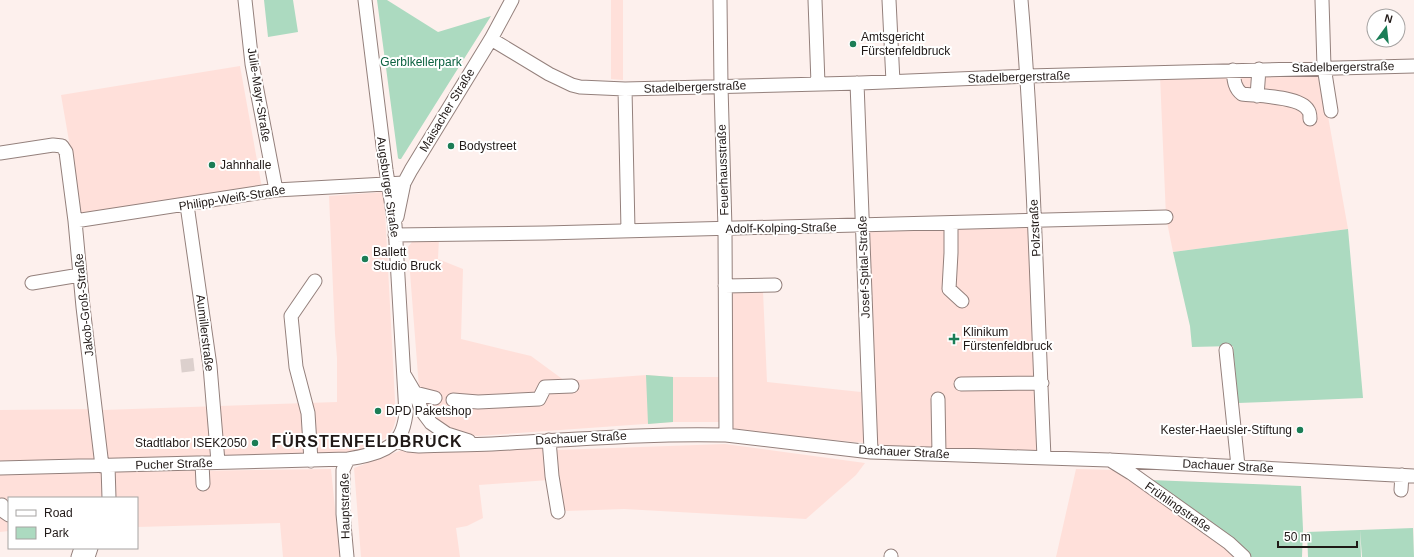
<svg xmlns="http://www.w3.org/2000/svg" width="1414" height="557" viewBox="0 0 1414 557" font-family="Arial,sans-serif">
	<rect width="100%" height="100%" fill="#fdf0ed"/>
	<path fill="#ffe0da" d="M611,0h12v80l-12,-1z
		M240,66l22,122 -180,28 -21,-121z
		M1320,71l28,158 -175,23 -7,-35 -6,-141z
		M384,192l12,227 -3,10 -6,8 -12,8 -19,7 -248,11 -5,-53 234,-8v-44l-2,-24 -6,-138z
		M1032,225l8,228 -164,-5 -8,-219z
		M415,238h24l-1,21 25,10 -2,70 70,17 34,25 81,-6 27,2h47v45h-47l-196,14 -24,-4 -11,-5 -15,-18 -8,-21 -11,-141z
		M763,291l4,91 94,10 3,51 -133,-13 -2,-138z
		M95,409l6,54h-101v-53z
		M546,444l3,36 -70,5 4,33 -16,8 -11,2 4,29h-99l-7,-89 48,-18z
		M725,444l140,19 -9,12 -50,44 -182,-10 -57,2 -6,-2 -5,-59z
		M331,469l9,88h-57l-3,-34 -143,4v-29h-21l-1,-26z
		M1076,469l40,1 123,87h-183z
		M104,473l2,25h-97v33l-9,1v-58z"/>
	<path fill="#acdac0" d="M264,0h29l5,32 -30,5z
		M377,0h10l51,32 53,-16 -90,143h-2l-1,-1z
		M1348,229l15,169 -125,5 -5,-57 -41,1 -2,-21 -17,-74z
		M646,375l27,2v45l-25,2z
		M1150,480l151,6 2,43 -1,28h-54z
		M1413,528l1,29h-52l-2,-27z
		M1360,530l1,27h-53l-1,-25z"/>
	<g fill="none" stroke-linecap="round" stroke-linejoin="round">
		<path stroke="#dcd0cd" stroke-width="13" stroke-dasharray="13 6" stroke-linecap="butt" d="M181,366l18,-2"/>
		<g stroke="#94807c" stroke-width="15">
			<path id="minor" d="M245,0l7,64 24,126
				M720,0l1,86 4,143 1,206
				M815,0l3,84
				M889,0l4,82
				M1021,0c13,152 16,304 23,457
				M1322,0l2,67 7,44
				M491,39l58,35 23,11 8,2 45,2 235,-6 168,-7 386,-10
				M1233,70c1,9 1,18 9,24 16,2 58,2 66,16 2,2 2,6 2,9
				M857,83l14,369
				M625,89l3,141
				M1257,96l2,-27
				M0,153l53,-8 9,1 4,6 9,69 8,86 19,159
				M187,205l23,161 8,96
				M397,217l7,-34 7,-13 80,-131 21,-39
				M75,221l201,-31 128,-7
				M951,223v30l-2,36 13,12
				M395,235l150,-2 621,-16
				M32,283l48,-8
				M725,286l50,-1
				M1226,350l12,116
				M405,376l10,17 7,18 9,12 16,11 22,7
				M961,384l81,-1
				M415,393l20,5
				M938,399l1,55
				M453,400l25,2 61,-3 6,-12 27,-1
				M549,440l3,36 6,36
				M396,441l12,4 11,1c24,-1 49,-1 73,-2 78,-4 155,-11 234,-9l145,17 238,8 305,16
				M1110,460l21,13 98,70 15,14
				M311,461l-3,-48 -12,-46 -5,-51 24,-35
				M202,463l1,21
				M108,466l1,32
				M0,468l348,-9c17,-3 43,-7 52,-24 4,-7 5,-14 6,-21l-11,-189 -9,-55 -21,-170
				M1401,490l1,-15
				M2,505l1,6 6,4
				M891,556v1
				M78,557l3,-9
				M88,557l3,-9
				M347,557l-4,-43v-44l5,-11"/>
		</g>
		<use href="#minor" stroke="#fff" stroke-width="13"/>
	</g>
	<g fill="#1b7d56" stroke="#fff" stroke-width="1.5">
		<circle cx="853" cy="44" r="4"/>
		<circle cx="451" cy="146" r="4"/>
		<circle cx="212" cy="165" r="4"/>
		<circle cx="365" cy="259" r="4"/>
		<path d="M952 333h4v4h4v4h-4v4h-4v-4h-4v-4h4z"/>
		<circle cx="378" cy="411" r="4"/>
		<circle cx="1300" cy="430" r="4"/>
		<circle cx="255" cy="443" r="4"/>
	</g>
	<g text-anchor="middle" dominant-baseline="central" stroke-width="4" stroke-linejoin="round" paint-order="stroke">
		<g font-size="12" fill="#201917" stroke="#fff" text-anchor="start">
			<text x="861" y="37">Amtsgericht<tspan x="861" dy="14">Fürstenfeldbruck</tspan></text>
			<text x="459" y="146">Bodystreet</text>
			<text x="220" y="165">Jahnhalle</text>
			<text x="373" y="252">Ballett<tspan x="373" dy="14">Studio Bruck</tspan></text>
			<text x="963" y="332">Klinikum<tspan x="963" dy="14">Fürstenfeldbruck</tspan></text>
			<text x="386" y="411">DPD Paketshop</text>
			<text x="1292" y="430" text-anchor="end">Kester-Haeusler-Stiftung</text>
			<text x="247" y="443" text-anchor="end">Stadtlabor ISEK2050</text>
		</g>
		<g font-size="12" fill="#0d6342" stroke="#fff">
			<text x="421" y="62">Gerblkellerpark</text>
		</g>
		<g font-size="12" fill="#201917" stroke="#fff">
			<text transform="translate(1343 67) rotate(-1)">Stadelbergerstraße</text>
			<text transform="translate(1019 77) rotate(-2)">Stadelbergerstraße</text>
			<text transform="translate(695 87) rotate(-2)">Stadelbergerstraße</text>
			<text transform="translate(259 95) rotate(81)">Julie-Mayr-Straße</text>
			<text transform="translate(447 110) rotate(-59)">Maisacher Straße</text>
			<text transform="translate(723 170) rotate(-92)">Feuerhausstraße</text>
			<text transform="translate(388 187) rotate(82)">Augsburger Straße</text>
			<text transform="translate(232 198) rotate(-9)">Philipp-Weiß-Straße</text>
			<text transform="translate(781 228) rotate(-1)">Adolf-Kolping-Straße</text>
			<text transform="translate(1035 228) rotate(-93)">Polzstraße</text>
			<text transform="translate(864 267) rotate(-92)">Josef-Spital-Straße</text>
			<text transform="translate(84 305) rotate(-96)">Jakob-Groß-Straße</text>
			<text transform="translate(205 333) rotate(83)">Aumillerstraße</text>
			<text transform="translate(581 438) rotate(-3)">Dachauer Straße</text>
			<text transform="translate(904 452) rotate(3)">Dachauer Straße</text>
			<text transform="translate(174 464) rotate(-2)">Pucher Straße</text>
			<text transform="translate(1228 466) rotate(3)">Dachauer Straße</text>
			<text transform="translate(345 506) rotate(-91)">Hauptstraße</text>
			<text transform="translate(1178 507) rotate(35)">Frühlingstraße</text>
		</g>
		<g font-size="16" font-weight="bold" letter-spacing="1" fill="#201917" stroke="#fff">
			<text x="367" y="441">FÜRSTENFELDBRUCK</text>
		</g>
	</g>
	<rect x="8" y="497" width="130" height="52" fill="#ffffff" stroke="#a6a3a2"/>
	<rect x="16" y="510" width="20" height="6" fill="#ffffff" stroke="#a6a3a2"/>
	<text x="44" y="517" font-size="12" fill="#201917">Road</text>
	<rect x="16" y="527" width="20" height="12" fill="#acdac0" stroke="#a6a3a2"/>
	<text x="44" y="537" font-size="12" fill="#201917">Park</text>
	<g transform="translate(1386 28) rotate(15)"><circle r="19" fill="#ffffff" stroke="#a6a3a2"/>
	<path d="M0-3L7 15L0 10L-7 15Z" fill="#1b7d56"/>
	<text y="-6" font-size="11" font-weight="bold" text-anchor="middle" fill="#201917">N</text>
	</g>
	<path d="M1278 541v6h79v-6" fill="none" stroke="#201917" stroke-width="2"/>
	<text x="1284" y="541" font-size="12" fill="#201917" stroke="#ffffff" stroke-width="3" paint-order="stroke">50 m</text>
</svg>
